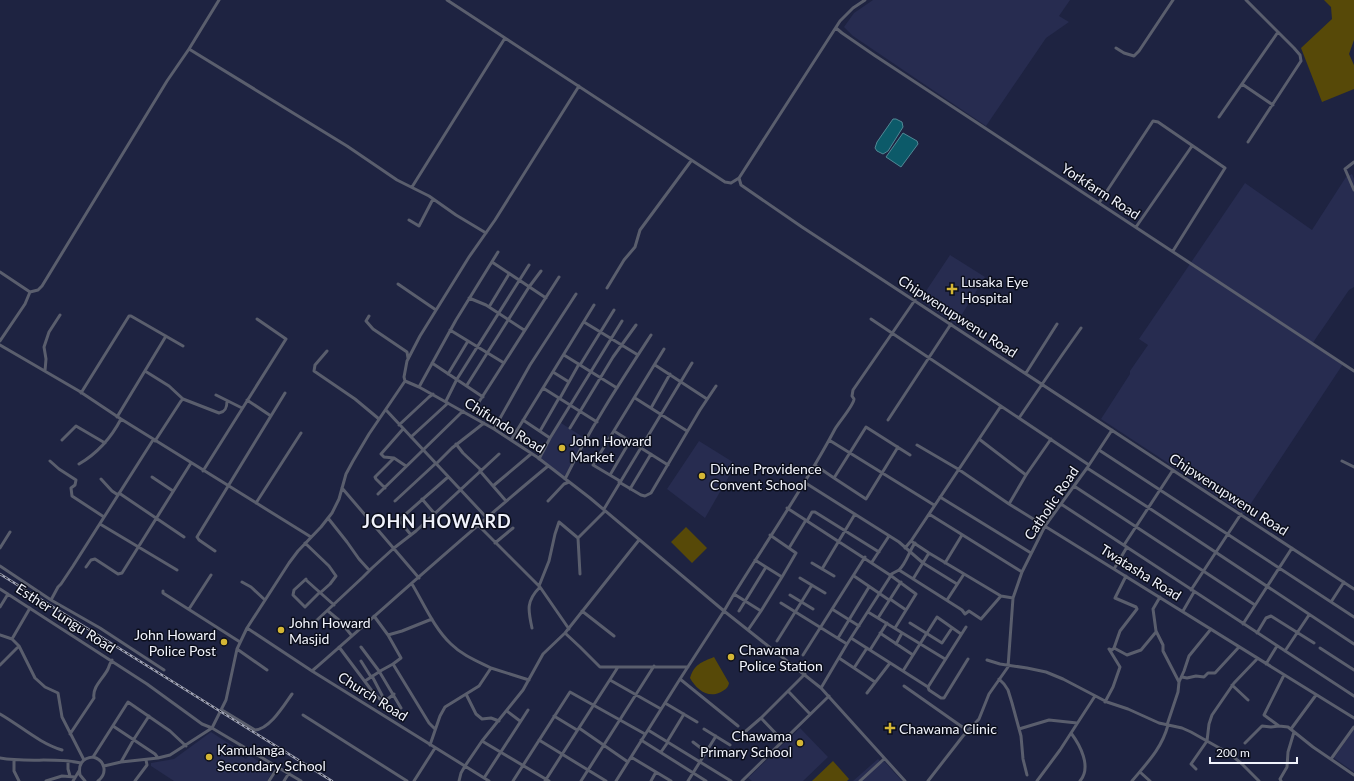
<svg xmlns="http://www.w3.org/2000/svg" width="1354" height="781" viewBox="0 0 1354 781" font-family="Lato,sans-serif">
	<rect width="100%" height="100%" fill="#1e2341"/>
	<path fill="#272c50" d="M873,0h197l-11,16 10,6 -23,16 -60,88 -133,-90 -9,-9 10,-14z
		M1352,174l2,5v108l-5,3 -37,54 31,20 -99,150 -38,-26 -105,-69 29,-45v-3l18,-26 -9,-6 106,-156 67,47 34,-53z
		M950,255l35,22 -29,47 -36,-24z
		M561,423l25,16 -22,38 -26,-19z
		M699,441l37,23 -31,54 -38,-29z
		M800,728l28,29 -25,24h-51l-4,-3z
		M1354,729v43l-20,-14z
		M211,732l31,20 -1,4 5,3 3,-4 24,16 -6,10h-93l-23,-15v-3l23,-4z
		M878,759l4,4 2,-2 18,20h-49z"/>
	<path fill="#574908" d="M1324,0h30v40l-5,14 5,11v24l-32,13 -21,-54 31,-29 -1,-12z
		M686,527l21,21 -15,15 -21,-21z
		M714,657l15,26c-1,5 -3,6 -8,9 -13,7 -25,-3 -31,-14 4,-14 12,-16 24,-21z
		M833,761l16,18 -2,2h-35z"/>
	<path fill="#0c5a69" stroke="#518895" d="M893,119h3l6,3 1,5 -15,24 -5,3 -6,-3 -2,-3 2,-6z
		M903,133l14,8 1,3 -17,23 -15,-10z"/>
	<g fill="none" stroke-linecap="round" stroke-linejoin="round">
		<path stroke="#5a5e6d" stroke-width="3" d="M447,0l278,182 6,1 8,-5
			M865,0l-12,8 -13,13 -101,157 2,7 61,42 552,362
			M1246,0l48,48 6,7 1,6 -53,81
			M836,28l6,5 32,22 480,316
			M1116,48l8,5 10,3 5,-5 34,-51
			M189,49l158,97 50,34 32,16 27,19 30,18
			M1242,84l31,21
			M1219,117l59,-85
			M1354,162l-9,7 9,21
			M412,187l93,-149
			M1099,203l54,-82 5,1 67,46 -52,83
			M409,220l10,6 14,-27
			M1136,227l56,-81
			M492,262l54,36
			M0,272l30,20 8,-2 4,-4 125,-205 22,-32 30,-49
			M398,284l38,26
			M529,287l12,-16
			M607,288l17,-28 11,-13 5,-17 51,-69
			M469,298l17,7 38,25
			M489,307l20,-33
			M369,316l-3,5 7,8 34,23 1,6
			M871,319l218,146
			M584,322l54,33
			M450,330l54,33
			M0,341l25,-37 5,-12
			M0,345l79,46 42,28 190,118
			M327,351l-12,14 -1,6 41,28 24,20
			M564,355l53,33
			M432,363l51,34
			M580,365l34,-55
			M655,365l52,34
			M45,371l1,-12 -2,-12 5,-15 11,-17
			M145,371l24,15 14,13 36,14c7,-1 8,-6 8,-12
			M553,372l16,10
			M1026,373l31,-49
			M448,374l20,-33
			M405,381l-1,-4 3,-16 13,-25 49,-79 26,-37 84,-134
			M467,385l62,-98
			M419,387l37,-67 42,-68
			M543,388l54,34
			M81,393l48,-77h2l52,30
			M216,395l26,13
			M560,398l19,-34
			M635,398l52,33
			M247,400l24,16
			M446,401l11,-22 72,-114
			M477,405l82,-128
			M651,408l19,-34
			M386,410l100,107
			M117,417l49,-81
			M1019,418l43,-63 19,-27
			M523,420l27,18
			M888,420l63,-96
			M399,425l30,-28 4,-3
			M570,428l43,-71 23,-32
			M403,429l-22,25 3,3 10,1 12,8
			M494,429l36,-64 46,-71
			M540,431l19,-33
			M614,431l54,34
			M411,437l37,-34
			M979,439l47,36
			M62,440l14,-14 29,17
			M511,440l83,-135
			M829,440l105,65
			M155,441l26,-40 2,-2
			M456,444l7,9 18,17
			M917,445l41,24 51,35 345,214
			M898,447l-32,52 -32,-21 32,-51 44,28
			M1099,450l255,167
			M539,459l11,-21 72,-117
			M50,461l9,8 17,11 -1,5 -4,3 1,8 32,21
			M1342,461l12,6
			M79,464c19,-11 32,-26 42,-45
			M436,464l16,-16 32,-25
			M815,465l19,13
			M1087,468l62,40 205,136
			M203,471l83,-132 -29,-20
			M480,471l26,30
			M610,475l20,-34
			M152,477l21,14
			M101,479l11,12 6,4
			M565,479c25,-51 56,-98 86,-144
			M620,481l-27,-16 71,-116
			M619,482l22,13 4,1 6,-3 49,-83 16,-24
			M804,482l95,60 24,21 34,21
			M493,486l38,-32
			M1074,486l181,119
			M342,488l77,90
			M385,488l-9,-9 -1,-2 19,-19
			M630,489l21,-35
			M119,493l65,44
			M378,494l85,-83
			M940,497l91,56
			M422,499l12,14
			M395,501l40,-37
			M548,501l16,-17 5,-2
			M256,503l45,-70
			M1009,504l17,-29 25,-36
			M1061,504l293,192
			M787,508l103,67v2l-43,67 -26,44
			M604,509l88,-146
			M929,514l93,58
			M328,518l19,24 12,17 10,11
			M807,521l5,-9h3l64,40
			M100,524l77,46
			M478,525l62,62 29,42
			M411,535l-12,-15 49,-43
			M770,535l26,18 -14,24
			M911,541l18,12 72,43 12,2
			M305,543l24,23 7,10 -6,8 -10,9
			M495,543l18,-15
			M1124,545l49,-75
			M0,548l10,-16
			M394,548l22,-17 83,-77
			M789,548l17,-28
			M905,548l6,-7 90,-135
			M215,551l-16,-11 -2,-3 88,-144
			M872,562l17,-26
			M812,563l22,13
			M945,563l17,-28
			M0,566l51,34 49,28 64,42
			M86,567l5,-7 4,-1 23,15 4,-1 69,-110
			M822,569l33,-55
			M1114,569l13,-22
			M899,570l63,40 3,4 4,-3 12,8 20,-23
			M580,574l-2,-36 27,-27
			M890,575l26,19 -21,34
			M890,575c3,-2 7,-4 9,-5 8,-8 10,-19 16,-27
			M854,576l35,24
			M800,578l25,15
			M913,579l16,-26
			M242,582l9,5 14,13
			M412,584c12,20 22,44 39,60 11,11 26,17 40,24
			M539,586l10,-25 6,-27 4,-12 19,16
			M0,589l147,95 55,40 10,4 89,53
			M1191,590l50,-76
			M163,591v2l77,49
			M320,592l-15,15 -12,-12 1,-5 12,-11v1l28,25
			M734,594l27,17
			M790,595l23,14
			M1160,597l-7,12 3,22 7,14v6l16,31
			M890,599l16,11
			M51,600l7,-13 3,-3 12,-18 80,-126
			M947,600l17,-26
			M1331,602l13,-20
			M781,603l66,41
			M0,607l8,-13
			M189,609l22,-34
			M832,609l27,17
			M328,611l12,10 12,15
			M582,611l32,25
			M739,611l27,-44
			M1183,611l11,-19
			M868,612l77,47
			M374,616l14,19 14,-4 30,-12
			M878,618l23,-36
			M316,621l47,-44 9,-9 22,-20
			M910,623l32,20 10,-15
			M1243,624l49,-76
			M966,627l-38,60 1,3 12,8h3l24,-39
			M247,628l65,43 177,110
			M532,628c-4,-18 -6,-27 8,-41
			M748,630l13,-19 21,-34 -27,-17
			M565,633l15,14 20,20h88
			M880,633l33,22
			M1257,633l9,-15 5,-2 43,27
			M0,635l12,4 7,7 16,32 10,9 13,6 4,24 22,43
			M388,635l13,23 -8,6 36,59 6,6
			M838,638l31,-51
			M851,638l77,49
			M12,639l18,-31
			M777,641l35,-56
			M896,644l6,-11
			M339,647l36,48 9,7 10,-8
			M361,647l18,24 22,37
			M1114,648l13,7 14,-5 15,-18
			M1320,648l34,22
			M237,649l30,21
			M870,650l17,-27
			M1285,651l24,-36
			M803,655l62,-98
			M839,658l36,24
			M987,660l13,4 27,4 19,4 17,7 44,23 21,7 31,14 23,5 9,4 39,22 12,10 17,17
			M361,661l10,16
			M1266,664l11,-18
			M0,665l19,-19
			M854,668l13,-20
			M312,671c79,-69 156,-139 236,-205
			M903,671l34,-54 24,17
			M1284,675l-20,40 15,11 9,1 25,20 41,28
			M372,676l13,25
			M1182,677l5,1 9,-2 8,1 4,-4h7l24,-26
			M680,679l58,47
			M999,679l5,5 4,6 4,13 9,33 2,23 4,16
			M610,680l51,29
			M365,681l17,-11 11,-6
			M1232,685l16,15
			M904,686l64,45
			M788,691l22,23
			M867,693l23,-30
			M466,694l10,20 6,5 9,-1 8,3
			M1105,702l8,-15 7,-20 -11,-18 3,1 2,-2 6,-17 17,-22 -1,-2 -21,-9 11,-22
			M665,703l32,19
			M222,710l33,20c15,-1 29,-25 37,-36
			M507,711l13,10
			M0,714c21,12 39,29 62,36
			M303,715l104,66
			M554,716l23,14
			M761,718l22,23
			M1167,725l11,-33 1,-10 5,-11 5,-15 22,-27
			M113,726l42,28 3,4
			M579,728l49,34
			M704,729l26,16
			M1019,729l30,-9 28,3
			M1291,729l25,-34
			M648,730l83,51
			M746,731l15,-13 44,-44
			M1071,733c9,12 21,34 9,48
			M70,734l24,-36c-2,-11 9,-19 14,-29 1,-3 2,-6 4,-9
			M539,740l67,41
			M641,740l65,41
			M482,741l67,40
			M667,742l17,-28
			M693,742l13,10
			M1245,743l17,-17 9,1 8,-1
			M430,745l10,-29 5,-9 34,-21 12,-18 38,12
			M661,752l7,-10
			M93,757l35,-55 42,29 16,15
			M631,757l40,24
			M0,758c27,5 55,-1 81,5
			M1331,759l23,-32
			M14,760v11l5,10
			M68,761v8l2,7
			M121,762l13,-23 15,-23
			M104,766l17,-4 37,-4 12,-3 42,-27 14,-28 11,-51 10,-21 42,-65 9,-12 23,-24 11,-14 7,-14 7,-25 7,-13 16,-27 36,-53 14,6 75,42 43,28 53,41 134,113 97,77 84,93
			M1196,769l-5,-5 16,-23 2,-17 3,-9 22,-32 23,-24
			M1140,772l10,9
			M484,778l44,-68
			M46,781l16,-5 13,1
			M73,781l6,-10
			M85,781l-5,-6c-2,-10 2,-17 13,-18 12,3 15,16 5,24
			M135,781l12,-16 -1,-5
			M269,781l9,-14
			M284,781l5,-8
			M414,781l21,-33
			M459,781l2,-8 4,-7 17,-25 41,-51 20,-36 22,-21 74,-93
			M513,781l57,-89 75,42
			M545,781l73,-114
			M581,781l73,-115
			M616,781l64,-102 44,-68 10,-17c34,-55 71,-108 101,-165 4,-7 19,-24 19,-30l-2,-3 1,-6 62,-90
			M651,781l5,-9
			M688,781l28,-45
			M742,781l87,-85
			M860,781l24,-22
			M928,781l35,-45 16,-17 10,-25 19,-27 5,-69 9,-26 23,-46 42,-58 25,-38
			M1037,781l23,-31 35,-54
			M1132,781c15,-18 30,-33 36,-56
			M1281,781l-1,-2 7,-12 1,-15 6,-20"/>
		<g stroke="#9fa2b3" stroke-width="2.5">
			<path id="rail" d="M0,574l332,207"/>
		</g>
		<use href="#rail" stroke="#0b0e1b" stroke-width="1" stroke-dasharray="3" stroke-linecap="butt"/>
	</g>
	<g fill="#d4b635" stroke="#0b0e1b" stroke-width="1.5">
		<path d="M950 283h4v4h4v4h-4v4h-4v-4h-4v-4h4z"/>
		<circle cx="562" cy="448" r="4"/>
		<circle cx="702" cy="476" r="4"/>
		<circle cx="281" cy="630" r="4"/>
		<circle cx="224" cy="642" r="4"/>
		<circle cx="731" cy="657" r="4"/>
		<path d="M888 722h4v4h4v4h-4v4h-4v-4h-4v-4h4z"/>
		<circle cx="800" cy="743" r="4"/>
		<circle cx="209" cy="757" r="4"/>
	</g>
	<g text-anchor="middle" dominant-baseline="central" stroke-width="3" stroke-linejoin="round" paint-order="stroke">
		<g font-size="14" fill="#f1f3fc" stroke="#0b0e1b">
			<text transform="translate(1101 191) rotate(33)">Yorkfarm Road</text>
			<text transform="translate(958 316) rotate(33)">Chipwenupwenu Road</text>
			<text transform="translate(505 425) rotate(32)">Chifundo Road</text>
			<text transform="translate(1229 494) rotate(33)">Chipwenupwenu Road</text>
			<text transform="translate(1051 503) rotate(-56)">Catholic Road</text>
			<text transform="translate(1141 572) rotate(32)">Twatasha Road</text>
			<text transform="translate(66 618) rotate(33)">Esther Lungu Road</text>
			<text transform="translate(373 696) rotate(32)">Church Road</text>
		</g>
		<g font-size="14" fill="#f1f3fc" stroke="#0b0e1b" text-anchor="start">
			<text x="961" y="281">Lusaka Eye<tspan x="961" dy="16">Hospital</tspan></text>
			<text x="570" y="440">John Howard<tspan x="570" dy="16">Market</tspan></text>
			<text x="710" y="468">Divine Providence<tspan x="710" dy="16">Convent School</tspan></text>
			<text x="289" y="622">John Howard<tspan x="289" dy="16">Masjid</tspan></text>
			<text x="216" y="634" text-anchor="end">John Howard<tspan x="216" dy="16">Police Post</tspan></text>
			<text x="739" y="649">Chawama<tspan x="739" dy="16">Police Station</tspan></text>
			<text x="899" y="728">Chawama Clinic</text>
			<text x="792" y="735" text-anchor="end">Chawama<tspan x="792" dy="16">Primary School</tspan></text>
			<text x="217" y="749">Kamulanga<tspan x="217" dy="16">Secondary School</tspan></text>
		</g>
		<g font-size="18" font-weight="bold" letter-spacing="1" fill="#f1f3fc" stroke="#0b0e1b">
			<text x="437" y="521">JOHN HOWARD</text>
		</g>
	</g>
	<path d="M1210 757v6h87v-6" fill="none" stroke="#f1f3fc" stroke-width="2"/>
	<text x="1216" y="757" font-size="12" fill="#f1f3fc" stroke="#0b0e1b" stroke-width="3" paint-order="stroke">200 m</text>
</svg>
